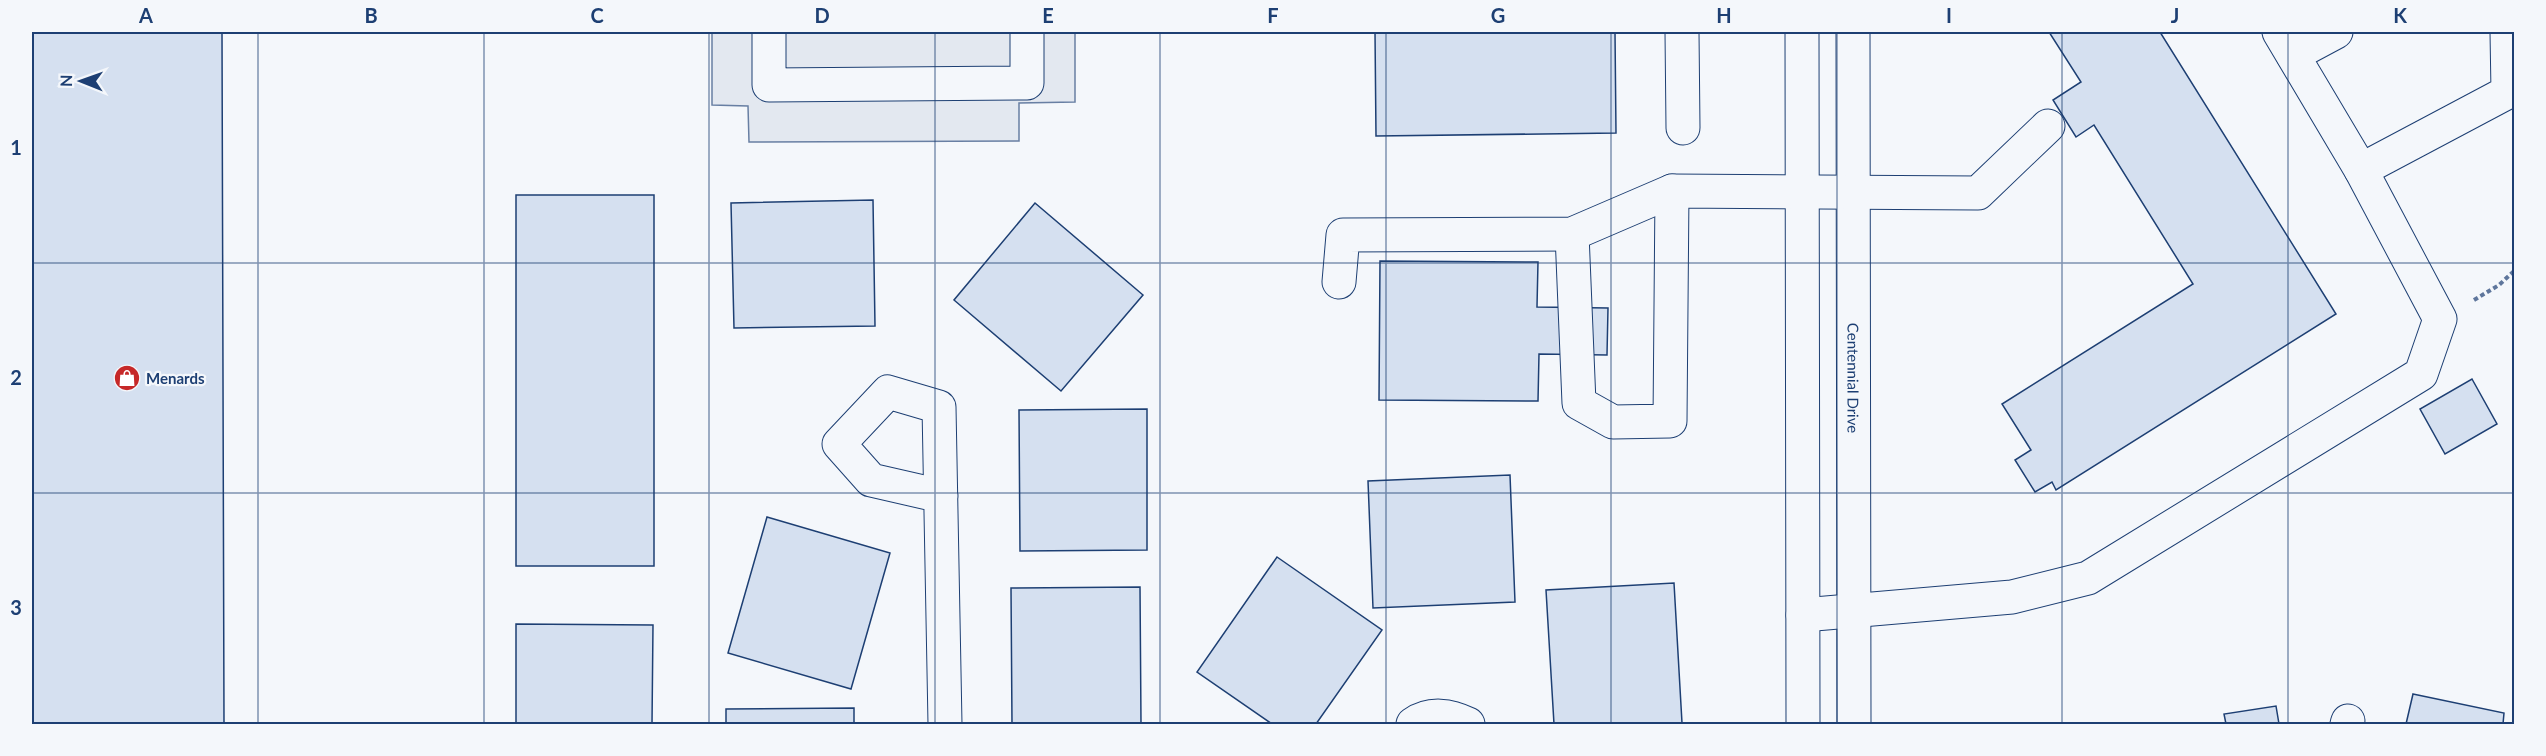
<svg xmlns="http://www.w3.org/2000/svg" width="2546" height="756" viewBox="0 0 2546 756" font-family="Lato,sans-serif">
	<rect width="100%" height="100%" fill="#f4f7fb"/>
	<path fill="#e3e8f0" stroke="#687fa3" stroke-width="1.5" d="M712,32h363v70l-56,1v38l-270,1 -1,-36 -36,-1z"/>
	<path fill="#d5e0f0" stroke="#1d3f73" stroke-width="1.5" d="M32,32h190l2,692h-192z
		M1375,32h240l1,101 -240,3z
		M2049,32h111l176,282 -280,176 -4,-8 -17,10 -20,-32 16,-10 -29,-46 191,-120 -99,-159 -18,12 -23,-37 28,-18z
		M516,195h138v371h-138z
		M873,200l2,126 -141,2 -3,-125z
		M1035,203l108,92 -82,96 -107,-91z
		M1380,261l158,1 -1,45 71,1 -1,47 -68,-1 -1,47 -159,-1z
		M2472,379l25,45 -52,30 -25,-45z
		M1147,409v141l-127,1 -1,-141z
		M1510,475l5,127 -142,6 -5,-127z
		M767,517l123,36 -39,136 -123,-36z
		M1277,557l105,73 -66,94h-44l-75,-52z
		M1674,583l8,140 -128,1 -8,-134z
		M1140,587l1,137h-129l-1,-136z
		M516,624l137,1 -1,99h-136z
		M2413,694l91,19 -1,11h4h-101z
		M2276,706l3,18h-53l-2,-10z
		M854,708v16h-128v-15z"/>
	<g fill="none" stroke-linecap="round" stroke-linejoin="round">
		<g stroke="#1d3f73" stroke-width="35">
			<g id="minor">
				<path d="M769,32v53l258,-2v-51"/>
				<path d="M1682,32l1,96"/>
				<path d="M1802,32l1,692"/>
				<path id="s1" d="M1853,32l1,692"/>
				<path d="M2293,55l43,-23"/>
				<path d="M2361,170l147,-78 -1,-60"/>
				<path d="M1572,234l7,169 34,19 57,-1 2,-230"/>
				<path d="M1339,282l4,-47 229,-1 100,-43 306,2 70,-67"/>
				<path d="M941,496l-70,-16 -32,-36 49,-52 51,15 6,317"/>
				<path d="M1803,615l209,-18 76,-19 333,-204 19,-55 -79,-149 -82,-138"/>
				<path d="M1413,724c17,-12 37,-9 55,0"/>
				<path d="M2347,724l1,-3"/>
			</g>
		</g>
		<path stroke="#5e769c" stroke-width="4" stroke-dasharray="4.5 3" stroke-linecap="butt" d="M2474,300l25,-15 15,-14"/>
		<use href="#minor" stroke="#f4f7fb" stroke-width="33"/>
	</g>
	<path fill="none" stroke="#1d3f73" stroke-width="1.5" stroke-opacity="0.55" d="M258,32v692M484,32v692M709,32v692M935,32v692M1160,32v692M1386,32v692M1611,32v692M1837,32v692M2062,32v692M2288,32v692M32,263h2482M32,493h2482"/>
	<defs>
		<g id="shop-disc" transform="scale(1.35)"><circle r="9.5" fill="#c62828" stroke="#f4f7fb"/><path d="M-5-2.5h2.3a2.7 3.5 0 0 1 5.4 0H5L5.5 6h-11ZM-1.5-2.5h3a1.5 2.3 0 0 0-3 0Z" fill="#fff"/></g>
	</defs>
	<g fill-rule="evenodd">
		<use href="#shop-disc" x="127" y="378"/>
	</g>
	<g text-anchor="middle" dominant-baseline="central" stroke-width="4.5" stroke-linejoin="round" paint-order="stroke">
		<g font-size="15" font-weight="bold" fill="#1d3f73" stroke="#f4f7fb" text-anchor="start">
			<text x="146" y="378">Menards</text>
		</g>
		<g font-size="15" fill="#1d3f73" stroke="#f4f7fb">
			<text stroke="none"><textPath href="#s1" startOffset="346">Centennial Drive</textPath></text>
		</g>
	</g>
	<rect width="2546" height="756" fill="none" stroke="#f4f7fb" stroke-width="66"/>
	<g transform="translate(81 81) rotate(271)" stroke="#f4f7fb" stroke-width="4.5" paint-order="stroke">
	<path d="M0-4.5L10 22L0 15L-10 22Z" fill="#1d3f73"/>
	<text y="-9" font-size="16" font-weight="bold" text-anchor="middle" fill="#1d3f73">N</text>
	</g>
	<rect x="33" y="33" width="2480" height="690" fill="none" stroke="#1d3f73" stroke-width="2"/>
	<g font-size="20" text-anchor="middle" font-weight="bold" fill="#1d3f73">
		<text x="146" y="23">A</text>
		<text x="371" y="23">B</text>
		<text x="597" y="23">C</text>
		<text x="822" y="23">D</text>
		<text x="1048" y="23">E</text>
		<text x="1273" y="23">F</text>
		<text x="1498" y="23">G</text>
		<text x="1724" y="23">H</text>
		<text x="1949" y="23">I</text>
		<text x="2175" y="23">J</text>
		<text x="2400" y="23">K</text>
		<text x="16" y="155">1</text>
		<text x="16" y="385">2</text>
		<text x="16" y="615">3</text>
	</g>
</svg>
